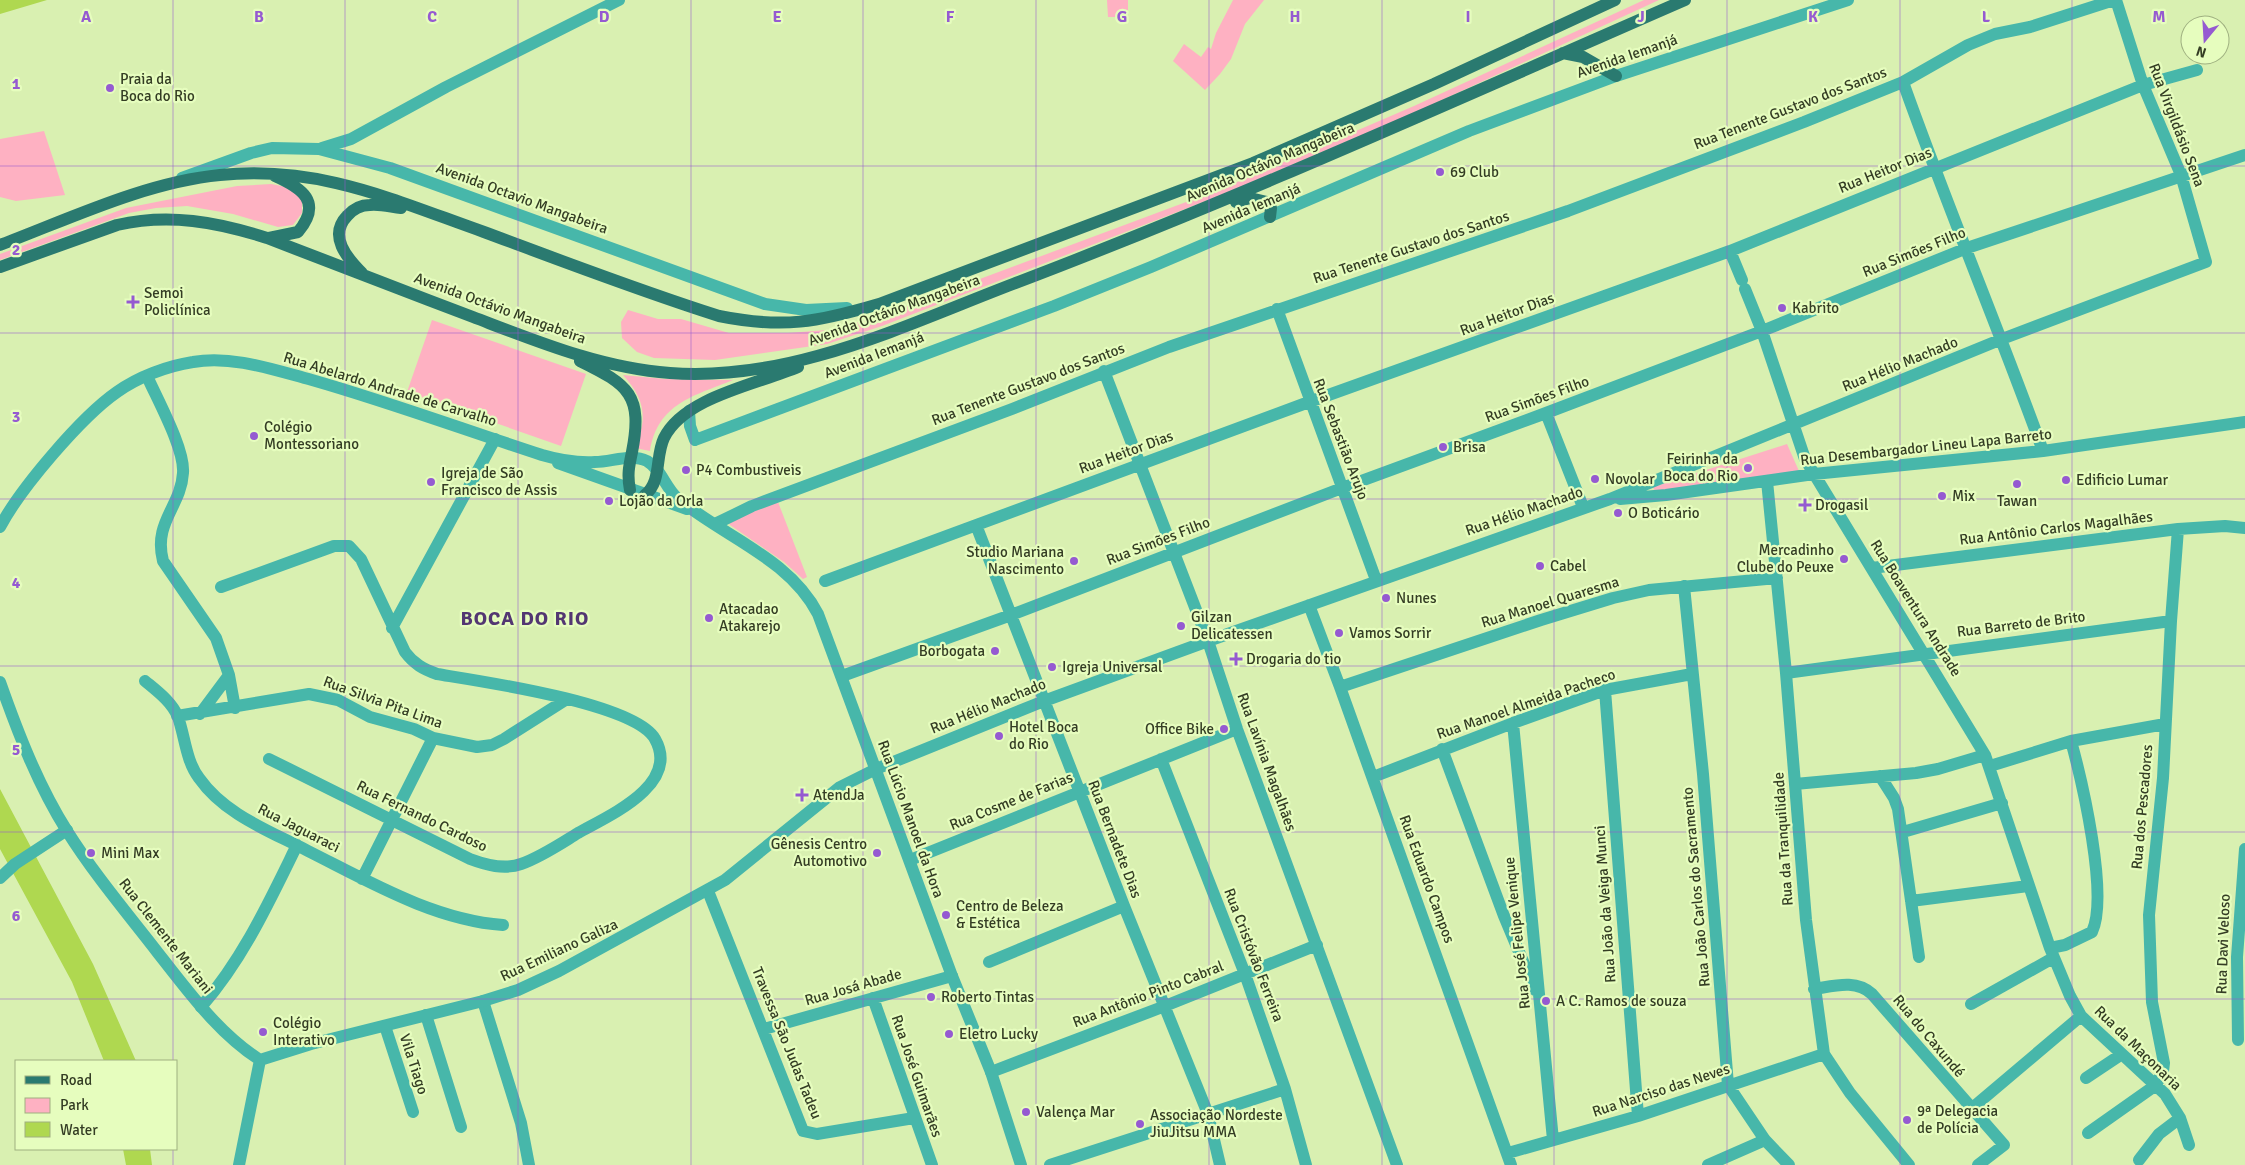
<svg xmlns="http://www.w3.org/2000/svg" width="2245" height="1165" viewBox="0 0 2245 1165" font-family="Signika,sans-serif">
	<rect width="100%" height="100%" fill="#d9f0b1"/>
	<path fill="#feb1c2" d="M1107,0h21v17h-20z
		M1233,0h31l-19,24 -14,35 -11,15 -15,16 -32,-29 11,-17 17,13 7,-10 3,2 5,-16z
		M1644,0h15l-243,112 -192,82 -342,132 -55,18 -112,16 -61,-2 -17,-6 -15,-14 -1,-16 7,-12 30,9h23l48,14h59l39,-3 51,-13 343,-128 193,-83z
		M44,131l21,64 -49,6 -16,-4v-58z
		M271,184l21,4 10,13v12l-9,12 -15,2 -45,-13 -46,-8 -31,2 -27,5 -129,47v-6l126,-46 111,-22z
		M432,320l154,54 -25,72 -154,-54z
		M623,375l42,4 68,1c-39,16 -75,23 -83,71l-15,-3c13,-30 10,-49 -12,-73z
		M1787,444l12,27 -144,21 -2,-5z
		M778,502l29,75 -4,2 -19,-17 -54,-37 -2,-4z"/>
	<path fill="#afd850" d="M0,0h47l-47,14z
		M0,789l93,175 43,97h-32l-32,-79 -72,-133z
		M123,1149h27l2,16h-26z"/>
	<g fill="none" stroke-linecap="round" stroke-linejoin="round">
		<path stroke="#47b7aa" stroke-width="12" d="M1903,82c44,124 95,245 140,369
			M322,148l29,-9 95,-52 173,-87
			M182,178l69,-25 21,-5 47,1 71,19 375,136 41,6 41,-2
			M1730,251l12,29
			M1745,289l17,42 43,128 180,296 65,193 20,48 11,20 84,78 15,24 9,27
			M1277,309l99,271
			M1104,371l104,270 29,88 160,436
			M147,376c10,23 38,73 36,97 -2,34 -30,49 -20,88l53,77 13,37 6,33
			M689,411l1,15 5,14 359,-134 97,-39 318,-136 147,-55 232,-76
			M1546,413l37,94
			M1767,481l19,192 20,247 18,134 26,39 59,72
			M1620,499l46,-4 148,-21 229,-23 202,-29
			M715,524l37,-18 260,-97 157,-62 399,-136 236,-89 99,-40 65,-37 27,-11 35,-7 84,-27
			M976,525l148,381 84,208 12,51
			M1872,568l306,-39 47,-3 20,2
			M825,581l484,-179 421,-151 413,-166 54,-15
			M1684,586l19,188 25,311 37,55 24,25
			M221,587l113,-41h15l12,13 44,93c9,12 18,17 32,22 42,7 198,29 218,65 26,46 -47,77 -77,94 -18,11 -37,24 -57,31 -17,6 -35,1 -51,-5l-201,-100
			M1309,605l31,82 171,478
			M392,628l103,-189
			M1786,673l385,-52
			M842,676l169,-61 331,-127 204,-75 216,-82 205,-83 278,-93
			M145,681c12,10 27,21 33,36 7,20 8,44 21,61 26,37 71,53 109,73 62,31 126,69 195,74
			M1340,687l201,-67 72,-22 36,-8 128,-12
			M1605,690l33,426
			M200,714l29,-39
			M177,716l132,-22 29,6 32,17 44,12 19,9 44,9 15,-2 12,-6 63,-40
			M1513,723l40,417
			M1442,749l62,167 31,74
			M1161,759l84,215 40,115 21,76
			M1990,766l81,-25 94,-17
			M876,769l168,-68 164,-60 402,-142 392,-160 204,-77 -25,-87 -38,-90 -27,-85
			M1880,776l14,22 4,11 21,148
			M1373,777l140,-54 92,-33 87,-16
			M1795,784l121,-11 22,-4 47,-14
			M1903,832l99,-29
			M910,860l327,-131
			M0,878l15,-14 52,-34
			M362,879l71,-141
			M708,891l95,240 14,3 97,-16
			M1911,901l117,-15
			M2050,948l15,-3 27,-13c17,-36 -10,-151 -21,-191
			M989,962l135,-56
			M1814,989c20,-3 42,-10 58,5l132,151 -26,20
			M873,998l59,167
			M483,1001l38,122 8,42
			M1971,1004l82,-46
			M201,1007c42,-48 68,-105 96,-162
			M426,1015l35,112
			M385,1026l28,86
			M764,1029l188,-53
			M2238,1040l-1,-83 8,-108
			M991,1072l174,-66 152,-61
			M2086,1078l36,-24
			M1971,1109l110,-93
			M2088,1133l68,-48 7,-14 1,-8 -12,-61 -3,-87 14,-137 8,-157 7,-92
			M1508,1153l130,-37 186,-62
			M2139,1160l20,-26 21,-16
			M1050,1165l235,-76
			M1708,1165l57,-25"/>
		<path stroke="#47b7aa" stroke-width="12" d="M558,463l129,46
			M0,527c20,-38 81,-110 117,-135 21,-15 50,-26 76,-30 39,-7 81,8 119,18 77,22 153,50 230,75 17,5 35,8 53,7 17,0 36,-9 52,-1 14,8 18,26 30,37 47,39 112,60 141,116l134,362 39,96 30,93
			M0,682c18,51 38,103 67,149 27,43 60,82 91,122 31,39 60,80 102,107
			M260,1060l51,-16 172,-43 35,-11 41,-19 166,-91 115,-93 36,-18
			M239,1165l21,-105"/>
		<path stroke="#2a7a70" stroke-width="12" d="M1563,53l20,4 33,19
			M1236,202l14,-4 17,4 4,6 -1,9
			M269,238l29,-6c25,-30 4,-44 -23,-56
			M0,245c69,-26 146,-63 220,-70 99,-10 173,25 264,57 78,29 156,59 235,84 64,13 99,6 160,-12l374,-141 181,-79 181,-84
			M0,267l117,-42c52,-12 100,-3 150,13 68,26 137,53 206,79 63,24 128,51 197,56 120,9 233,-47 343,-89 227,-86 449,-187 672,-284
			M362,273c-15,-15 -34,-37 -15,-57 6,-7 14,-11 23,-11 11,-1 21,2 31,3
			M580,361c49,24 63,34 52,91 -3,14 -5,23 -2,38
			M645,495c17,-14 10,-38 19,-57 20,-41 94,-54 134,-71"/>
	</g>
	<path fill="none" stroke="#955ad1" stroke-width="1" stroke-opacity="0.55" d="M173,0v1061M345,0v1165M518,0v1165M691,0v1165M863,0v1165M1036,0v1165M1209,0v1165M1382,0v1165M1554,0v1165M1727,0v1165M1900,0v1165M2072,0v1165M0,166h2245M0,333h2245M0,499h2245M0,666h2245M0,832h2245M0,999h2245M173,1149v16"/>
	<g fill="#955ad1" stroke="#e6fdbe" stroke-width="2">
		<circle cx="110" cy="88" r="5"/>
		<circle cx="1440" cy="172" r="5"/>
		<path d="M130.5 294.5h5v5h5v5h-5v5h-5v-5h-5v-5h5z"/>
		<circle cx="1782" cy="308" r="5"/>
		<circle cx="254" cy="436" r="5"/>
		<circle cx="1443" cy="447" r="5"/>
		<circle cx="1748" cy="468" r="5"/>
		<circle cx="686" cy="470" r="5"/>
		<circle cx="1595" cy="479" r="5"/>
		<circle cx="2066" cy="480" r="5"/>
		<circle cx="431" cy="482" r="5"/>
		<circle cx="2017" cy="484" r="5"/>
		<circle cx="1942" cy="496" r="5"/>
		<circle cx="609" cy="501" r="5"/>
		<path d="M1802.5 497.5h5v5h5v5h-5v5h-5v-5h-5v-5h5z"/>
		<circle cx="1618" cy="513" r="5"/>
		<circle cx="1844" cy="559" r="5"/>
		<circle cx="1074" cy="561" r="5"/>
		<circle cx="1540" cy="566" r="5"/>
		<circle cx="1386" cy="598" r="5"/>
		<circle cx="709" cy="618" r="5"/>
		<circle cx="1181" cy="626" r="5"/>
		<circle cx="1339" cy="633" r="5"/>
		<circle cx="995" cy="651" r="5"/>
		<path d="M1233.5 651.5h5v5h5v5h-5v5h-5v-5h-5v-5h5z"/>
		<circle cx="1052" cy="667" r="5"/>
		<circle cx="1224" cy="729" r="5"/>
		<circle cx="999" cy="736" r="5"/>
		<path d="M799.5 787.5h5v5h5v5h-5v5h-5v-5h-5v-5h5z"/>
		<circle cx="91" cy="853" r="5"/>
		<circle cx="877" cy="853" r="5"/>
		<circle cx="946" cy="915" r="5"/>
		<circle cx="931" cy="997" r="5"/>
		<circle cx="1546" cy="1001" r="5"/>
		<circle cx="263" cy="1032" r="5"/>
		<circle cx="949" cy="1034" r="5"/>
		<circle cx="1026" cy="1112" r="5"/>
		<circle cx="1907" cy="1120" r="5"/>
		<circle cx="1140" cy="1124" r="5"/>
	</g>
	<g text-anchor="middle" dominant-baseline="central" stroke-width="4.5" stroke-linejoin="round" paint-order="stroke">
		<g font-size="15" fill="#343d24" stroke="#e6fdbe">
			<text transform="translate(1627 56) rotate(-19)">Avenida Iemanjá</text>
			<text transform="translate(1790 108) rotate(-21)">Rua Tenente Gustavo dos Santos</text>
			<text transform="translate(2177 125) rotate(69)">Rua Virgildásio Sena</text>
			<text transform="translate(1270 162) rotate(-23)">Avenida Octávio Mangabeira</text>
			<text transform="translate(1885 170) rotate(-22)">Rua Heitor Dias</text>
			<text transform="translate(522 198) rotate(20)">Avenida Octavio Mangabeira</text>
			<text transform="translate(1251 208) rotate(-23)">Avenida Iemanjá</text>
			<text transform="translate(1411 247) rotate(-18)">Rua Tenente Gustavo dos Santos</text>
			<text transform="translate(1914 252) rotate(-22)">Rua Simões Filho</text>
			<text transform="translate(500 308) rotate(20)">Avenida Octávio Mangabeira</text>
			<text transform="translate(894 310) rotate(-20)">Avenida Octávio Mangabeira</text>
			<text transform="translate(1507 314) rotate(-20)">Rua Heitor Dias</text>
			<text transform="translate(874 355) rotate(-21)">Avenida Iemanjá</text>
			<text transform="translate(1900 364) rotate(-22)">Rua Hélio Machado</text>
			<text transform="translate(1028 384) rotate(-21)">Rua Tenente Gustavo dos Santos</text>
			<text transform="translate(390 389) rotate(17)">Rua Abelardo Andrade de Carvalho</text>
			<text transform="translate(1537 399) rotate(-20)">Rua Simões Filho</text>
			<text transform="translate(1341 439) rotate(69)">Rua Sebastião Arujo</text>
			<text transform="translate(1926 447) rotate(-6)">Rua Desembargador Lineu Lapa Barreto</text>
			<text transform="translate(1126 452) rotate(-20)">Rua Heitor Dias</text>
			<text transform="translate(1524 511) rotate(-19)">Rua Hélio Machado</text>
			<text transform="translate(2056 528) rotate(-7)">Rua Antônio Carlos Magalhães</text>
			<text transform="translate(1158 541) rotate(-21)">Rua Simões Filho</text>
			<text transform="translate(1550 602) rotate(-17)">Rua Manoel Quaresma</text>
			<text transform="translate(1916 608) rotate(58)">Rua Boaventura Andrade</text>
			<text transform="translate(2021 624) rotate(-7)">Rua Barreto de Brito</text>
			<text transform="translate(383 702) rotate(20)">Rua Silvia Pita Lima</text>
			<text transform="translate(1526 704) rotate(-19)">Rua Manoel Almeida Pacheco</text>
			<text transform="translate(988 706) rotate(-22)">Rua Hélio Machado</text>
			<text transform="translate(1267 762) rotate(70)">Rua Lavínia Magalhães</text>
			<text transform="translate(1011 801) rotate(-22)">Rua Cosme de Farias</text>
			<text transform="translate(2142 807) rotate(-85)">Rua dos Pescadores</text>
			<text transform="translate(422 816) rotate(26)">Rua Fernando Cardoso</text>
			<text transform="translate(911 819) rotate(70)">Rua Lúcio Manoel da Hora</text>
			<text transform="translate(299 828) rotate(27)">Rua Jaguaraci</text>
			<text transform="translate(1115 839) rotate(69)">Rua Bernadete Dias</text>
			<text transform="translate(1783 839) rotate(-94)">Rua da Tranquilidade</text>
			<text transform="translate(1427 879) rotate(70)">Rua Eduardo Campos</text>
			<text transform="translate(1696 887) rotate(-95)">Rua João Carlos do Sacramento</text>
			<text transform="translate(1605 904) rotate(-94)">Rua João da Veiga Munci</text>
			<text transform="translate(1517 933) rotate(-96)">Rua José Felipe Venique</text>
			<text transform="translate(166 936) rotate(52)">Rua Clemente Mariani</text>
			<text transform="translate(2223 944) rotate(-88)">Rua Davi Veloso</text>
			<text transform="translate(559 950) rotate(-25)">Rua Emiliano Galiza</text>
			<text transform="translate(1254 955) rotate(69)">Rua Cristóvão Ferreira</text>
			<text transform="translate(853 987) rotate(-16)">Rua Josá Abade</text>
			<text transform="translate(1148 994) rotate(-21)">Rua Antônio Pinto Cabral</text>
			<text transform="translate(1929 1036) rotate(50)">Rua do Caxundé</text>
			<text transform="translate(787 1043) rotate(68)">Travessa São Judas Tadeu</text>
			<text transform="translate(2138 1048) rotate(44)">Rua da Maçonaria</text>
			<text transform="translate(414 1064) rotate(72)">Vila Tiago</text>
			<text transform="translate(917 1076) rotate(71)">Rua José Guimarães</text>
			<text transform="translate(1661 1090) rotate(-18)">Rua Narciso das Neves</text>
		</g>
		<g font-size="15" fill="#343d24" stroke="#e6fdbe" text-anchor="start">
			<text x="120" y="79">Praia da<tspan x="120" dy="17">Boca do Rio</tspan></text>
			<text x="1450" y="172">69 Club</text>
			<text x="144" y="293">Semoi<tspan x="144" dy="17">Policlínica</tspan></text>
			<text x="1792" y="308">Kabrito</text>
			<text x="264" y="427">Colégio<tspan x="264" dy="17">Montessoriano</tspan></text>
			<text x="1453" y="447">Brisa</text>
			<text x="1738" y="459" text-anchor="end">Feirinha da<tspan x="1738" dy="17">Boca do Rio</tspan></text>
			<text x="696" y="470">P4 Combustiveis</text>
			<text x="441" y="473">Igreja de São<tspan x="441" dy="17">Francisco de Assis</tspan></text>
			<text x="1605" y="479">Novolar</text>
			<text x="2076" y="480">Edificio Lumar</text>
			<text x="1952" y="496">Mix</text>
			<text x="619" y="501">Lojão da Orla</text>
			<text x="2017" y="501" text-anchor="middle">Tawan</text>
			<text x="1815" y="505">Drogasil</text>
			<text x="1628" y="513">O Boticário</text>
			<text x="1834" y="550" text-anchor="end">Mercadinho<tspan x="1834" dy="17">Clube do Peuxe</tspan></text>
			<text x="1064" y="552" text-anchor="end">Studio Mariana<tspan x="1064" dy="17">Nascimento</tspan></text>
			<text x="1550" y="566">Cabel</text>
			<text x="1396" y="598">Nunes</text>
			<text x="719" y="609">Atacadao<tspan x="719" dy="17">Atakarejo</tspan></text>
			<text x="1191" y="617">Gilzan<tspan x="1191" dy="17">Delicatessen</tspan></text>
			<text x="1349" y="633">Vamos Sorrir</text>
			<text x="985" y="651" text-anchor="end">Borbogata</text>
			<text x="1246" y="659">Drogaria do tio</text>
			<text x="1062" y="667">Igreja Universal</text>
			<text x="1009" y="727">Hotel Boca<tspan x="1009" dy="17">do Rio</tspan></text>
			<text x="1214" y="729" text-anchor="end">Office Bike</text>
			<text x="813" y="795">AtendJa</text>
			<text x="867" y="844" text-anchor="end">Gênesis Centro<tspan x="867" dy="17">Automotivo</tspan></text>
			<text x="101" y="853">Mini Max</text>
			<text x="956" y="906">Centro de Beleza<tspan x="956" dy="17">&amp; Estética</tspan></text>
			<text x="941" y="997">Roberto Tintas</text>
			<text x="1556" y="1001">A C. Ramos de souza</text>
			<text x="273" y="1023">Colégio<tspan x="273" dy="17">Interativo</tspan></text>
			<text x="959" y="1034">Eletro Lucky</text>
			<text x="1917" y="1111">9ª Delegacia<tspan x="1917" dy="17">de Polícia</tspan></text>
			<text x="1036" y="1112">Valença Mar</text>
			<text x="1150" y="1115">Associação Nordeste<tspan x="1150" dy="17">JiuJitsu MMA</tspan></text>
		</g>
		<g font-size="20" font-weight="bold" letter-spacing="1" fill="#533772" stroke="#e6fdbe">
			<text x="525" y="618">BOCA DO RIO</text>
		</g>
	</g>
	<g font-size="16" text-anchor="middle" font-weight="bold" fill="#955ad1" stroke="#e6fdbe" stroke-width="4.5" stroke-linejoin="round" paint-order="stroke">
		<text x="86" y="22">A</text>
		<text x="259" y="22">B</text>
		<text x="432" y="22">C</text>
		<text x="604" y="22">D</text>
		<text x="777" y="22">E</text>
		<text x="950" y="22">F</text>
		<text x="1122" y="22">G</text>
		<text x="1295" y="22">H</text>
		<text x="1468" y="22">I</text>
		<text x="1641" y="22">J</text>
		<text x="1813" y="22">K</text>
		<text x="1986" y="22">L</text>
		<text x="2159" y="22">M</text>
		<text x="16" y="89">1</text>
		<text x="16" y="255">2</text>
		<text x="16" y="422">3</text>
		<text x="16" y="588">4</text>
		<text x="16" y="755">5</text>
		<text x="16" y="921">6</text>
	</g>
	<rect x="15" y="1060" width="162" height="90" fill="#e6fdbe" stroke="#9fb080"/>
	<rect x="25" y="1076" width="25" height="8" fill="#2a7a70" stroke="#9fb080"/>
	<text x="60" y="1085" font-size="15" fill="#343d24">Road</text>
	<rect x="25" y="1098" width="25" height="15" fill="#feb1c2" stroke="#9fb080"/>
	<text x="60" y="1110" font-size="15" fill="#343d24">Park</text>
	<rect x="25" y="1122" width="25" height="15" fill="#afd850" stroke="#9fb080"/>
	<text x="60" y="1135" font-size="15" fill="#343d24">Water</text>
	<g transform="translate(2205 40) rotate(198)"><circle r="24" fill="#e6fdbe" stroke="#9fb080"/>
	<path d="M0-4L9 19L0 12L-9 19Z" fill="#955ad1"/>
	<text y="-8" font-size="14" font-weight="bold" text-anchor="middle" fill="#343d24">N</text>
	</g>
</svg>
